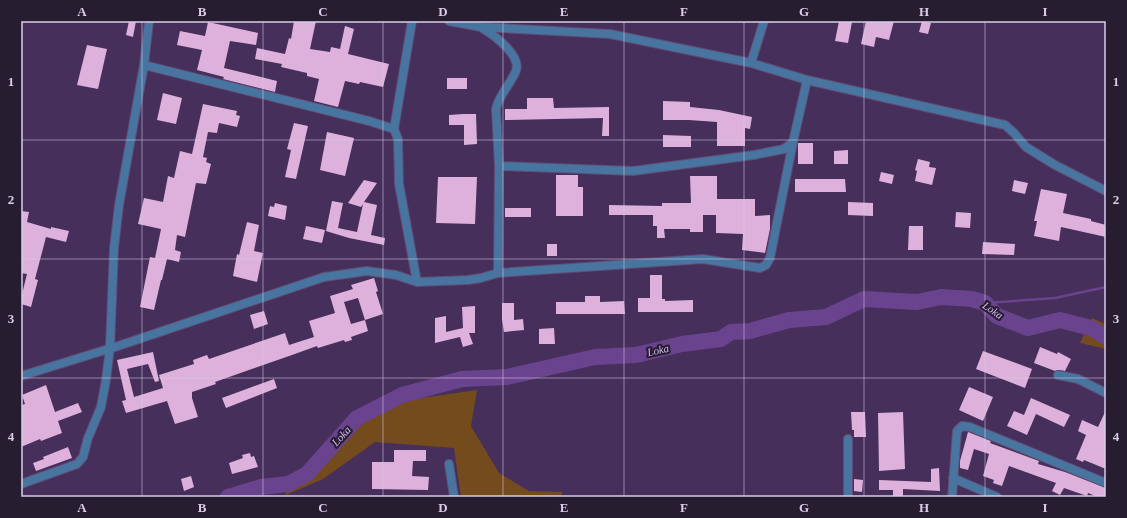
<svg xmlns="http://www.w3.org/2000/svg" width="1127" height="518" viewBox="0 0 1127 518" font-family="'Times New Roman',serif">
	<rect width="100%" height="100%" fill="#462f5b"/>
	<path fill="#744b1c" d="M1092,318l14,6v25l-26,-6z
		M477,390l-6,36 28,47 30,18 34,1 -3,5h-99l-7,-49 -79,-6 -52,37 -37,16 -3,-14 14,-7 50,-47 24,-10 37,-17z"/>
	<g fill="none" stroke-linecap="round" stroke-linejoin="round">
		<path stroke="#6a438e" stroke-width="2.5" d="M985,303l70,-5 51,-11"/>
		<path stroke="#6a438e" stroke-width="16" d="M228,497l33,-10 27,-3 19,-10 50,-56 45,-23 60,-16 45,-2 88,-20 41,-2 46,-11 39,-5 10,-7 19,-1 39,-11 37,-3 38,-18 53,3 24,-5 31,2 13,4 12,13 31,12 32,-8 31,8 15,9"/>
	</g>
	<path fill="#ddb1dc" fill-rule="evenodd" d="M129,21h7l-3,16 -7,-2z
		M294,21h22l-6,28 20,3 1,-5 9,2 5,-23 9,3 -6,25 41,10 -6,23 -23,-5 -1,2 -14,-3 -7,26 -24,-6 5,-22 -12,-3v-3l-26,-6 1,-3 -27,-5 2,-11 28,6 4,-16 2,1z
		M839,21l13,1 -4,21 -13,-2z
		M866,21h28l-5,19 -13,-3 -2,10 -13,-3z
		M922,21l9,2 -3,11 -9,-2z
		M208,22l50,11 -2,12 -26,-4 -6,27 53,13 -2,11 -52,-13 1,-2 -27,-7 5,-20 -25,-5 3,-14 25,5z
		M87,45l20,4 -9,40 -21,-4z
		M447,78h20v11h-20z
		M163,93l19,5 -6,26 -19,-4z
		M527,98h26l1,10 55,-1v29h-7l1,-18 -98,2v-11h22z
		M663,101l27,1v5l29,3 33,7 -2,12 -5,-1v18h-28v-24l-28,-2h-26z
		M203,104l34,7 -1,4 4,1 -3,11 -18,-4 -2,10 -9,-1 -5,25 4,1 -1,4 5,2 -5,20 -10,-1 -11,54 -8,-2 -2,15 6,2 -2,10 -12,-3 -5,21h-1l-7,30 -14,-3 10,-50 5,1 6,-29 -23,-5 6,-26 19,4 5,-26 6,2 6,-27 12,3z
		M463,114h13l1,30 -13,1v-20h-15v-10z
		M294,123l14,3 -12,53 -11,-2 6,-27 -4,-1z
		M327,132l27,6 -9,38 -25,-6z
		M663,135l28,1v11h-28z
		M798,143h15v21h-15z
		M848,150v14h-14v-13z
		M918,159l12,3 -1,5 7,1 -4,17 -17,-4 2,-10 -2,-1z
		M881,172l13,3 -2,9 -13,-3z
		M556,175h22v12h5v29h-27z
		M690,176h27v23h38v17l15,-1v14l-5,24 -23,-3 1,-16 -27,-1v-18h-13v17h-13v-3h-26l1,9h-8v-12h-4v-11h-44v-10l53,1v-3h29z
		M438,177h39l-2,47 -39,-1z
		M795,179h50l1,13h-51z
		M364,180l13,3 -13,19 13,3 -6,30 14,3 -1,7 -35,-7 -23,-7 6,-30 11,2 -5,25 19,4 6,-28 -2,3 -13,-4z
		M1014,180l14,3 -3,11 -13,-3z
		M1041,189l26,5 -4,19 28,6v2l15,4v12l-45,-10 -2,14 -25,-5 3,-15h-3z
		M848,202l25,1v13l-25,-1z
		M275,203l12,3 -2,14 -17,-4 2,-10 4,1z
		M505,208h26v9h-26z
		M21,211l8,1 -2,10 24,7v-2l18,4 -3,11 -20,-5 -11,42 3,1 -7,27 -10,-3v-6l6,-24 -6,-1z
		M956,212l15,1 -1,15 -15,-1z
		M247,222l12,3 -5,26 9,2 -6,29 -24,-6 4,-22 2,1z
		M306,226l19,4 -3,13 -19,-4z
		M909,226h14v24h-15z
		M983,242l32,2 -1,11 -32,-1z
		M547,244h10v12h-10z
		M650,275h12v24h3v2l28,-1v12h-55v-14h12z
		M374,278l4,13 -2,1 7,22 -18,6 3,11 -17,6 1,3 -7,2 -1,-2 -26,8 -1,-2 -25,9 -77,27 1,2 -24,8v6l6,19 -23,7 -8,-23 -41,12 -4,-12 4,-1 -9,-40 36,-8 6,29 -4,1 -7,-18 -21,5 7,28 29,-9 -4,-13 35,-11 -1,-4 14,-5 2,4 76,-26 4,12 25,-8 -5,-16 26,-8 -5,-17 23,-7 -2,-4zM358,298l7,22 -14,4 -7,-22z
		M585,296h15v6l24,-1 1,13h-69v-12h29z
		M502,303h12v17l9,-1 1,11 -20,2 -2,-13z
		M475,306v27h-6l4,11 -10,3 -3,-10 -25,6v-25l11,-2v16l17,-4 -1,-21z
		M264,311l4,13 -14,5 -4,-14z
		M554,328l1,16h-16v-15z
		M1040,347l17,7 1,-2 13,7 -6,12 -6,-1 -4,1 -21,-8z
		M983,351l49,18 -7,19 -49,-19z
		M274,379l3,9 -51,20 -4,-10z
		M46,385l9,27 23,-9 4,9 -24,9 4,12 -21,8 -1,-2 -19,8v-42l4,-1 -3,-9z
		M969,387l24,10 -10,24 -24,-11z
		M1031,398l39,17 -6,12 -28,-13 -9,21 -20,-9 7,-15 10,4z
		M1106,410v59l-22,-9 -1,2 -7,-3 10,-24 -8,-4 4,-11 16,7z
		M851,412h14l1,25h-12v-7h-2z
		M903,412l2,57 -26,2 -1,-58z
		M968,432l23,9 -1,2 49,18 -1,3 27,8 41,16v9h-8l-10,-4 -1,3 -23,-8 -4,7 -8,-4 4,-8 -47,-17 -7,20 -9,-3 1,-3 -11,-4 6,-22 -15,-5 -6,21 -8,-2v-7z
		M68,447l4,11 -36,13 -3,-8 11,-4 -1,-2z
		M394,450h32v11h-13l-1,15 17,1 -1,13 -56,-1v-27h22z
		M250,453l1,4 3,-1 4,11 -26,7 -3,-11 14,-5 -1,-3z
		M939,468l1,23 -37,-2v8h-10v-7h-14v-10l52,2v-13z
		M191,476l3,11 -10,4 -3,-12z
		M854,479l9,1 -1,12 -8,-1z"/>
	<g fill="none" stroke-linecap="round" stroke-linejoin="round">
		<g stroke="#604b74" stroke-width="10">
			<path id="minor" d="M449,21l32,6 129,7 141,29 56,17 198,45 9,8 12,14 29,18 51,26
				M482,28c12,7 42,29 33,45 -6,13 -16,22 -19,36l3,57 -1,107
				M751,63l13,-42
				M144,65l225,56 25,8 4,10 1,45 18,98
				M394,129l18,-108
				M499,166l134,5 121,-16 30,-6 9,-7 14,-62
				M1058,375l20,4 28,14
				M21,376l97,-30 206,-69 43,-6 29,4 21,7 51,-2 13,-2 17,-5 205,-14 57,9 6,-3 4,-7 23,-116
				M848,439v58
				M449,464l5,33
				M953,478l44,19
				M21,484l56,-20 6,-7 5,-19 13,-31 5,-27 4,-33 4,-99 5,-43 25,-140 5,-44
				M952,497l5,-66 5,-5 8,1 136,56"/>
		</g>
		<use href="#minor" stroke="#47759f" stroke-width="8"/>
	</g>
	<path fill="none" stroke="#d9cde8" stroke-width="1" stroke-opacity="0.55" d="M142,21v476M263,21v476M383,21v476M503,21v476M624,21v476M744,21v476M864,21v476M985,21v476M21,140h1085M21,259h1085M21,378h1085"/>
	<g text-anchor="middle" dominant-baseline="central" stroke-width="4" stroke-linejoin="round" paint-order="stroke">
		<g font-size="11" font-style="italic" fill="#d6b8f6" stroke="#271d31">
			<text transform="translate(993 310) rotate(34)">Loka</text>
			<text transform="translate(658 350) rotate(-13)">Loka</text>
			<text transform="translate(341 436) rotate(-48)">Loka</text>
		</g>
	</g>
	<rect width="1127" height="518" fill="none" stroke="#271d31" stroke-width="44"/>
	<rect x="22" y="22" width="1083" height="474" fill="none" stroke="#d9cde8" stroke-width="1.5"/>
	<g font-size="13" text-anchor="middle" font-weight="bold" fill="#d9cde8">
		<text x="82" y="16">A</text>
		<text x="202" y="16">B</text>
		<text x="323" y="16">C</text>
		<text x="443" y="16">D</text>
		<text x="564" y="16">E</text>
		<text x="684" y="16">F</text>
		<text x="804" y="16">G</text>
		<text x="924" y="16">H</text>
		<text x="1045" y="16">I</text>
		<text x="11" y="86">1</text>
		<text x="1116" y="86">1</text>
		<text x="11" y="204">2</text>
		<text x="1116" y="204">2</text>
		<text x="11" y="323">3</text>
		<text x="1116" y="323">3</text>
		<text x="11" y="441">4</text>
		<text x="1116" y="441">4</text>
		<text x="82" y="512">A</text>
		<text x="202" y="512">B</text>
		<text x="323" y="512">C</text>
		<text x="443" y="512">D</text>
		<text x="564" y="512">E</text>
		<text x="684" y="512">F</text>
		<text x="804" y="512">G</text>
		<text x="924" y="512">H</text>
		<text x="1045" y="512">I</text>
	</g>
</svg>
